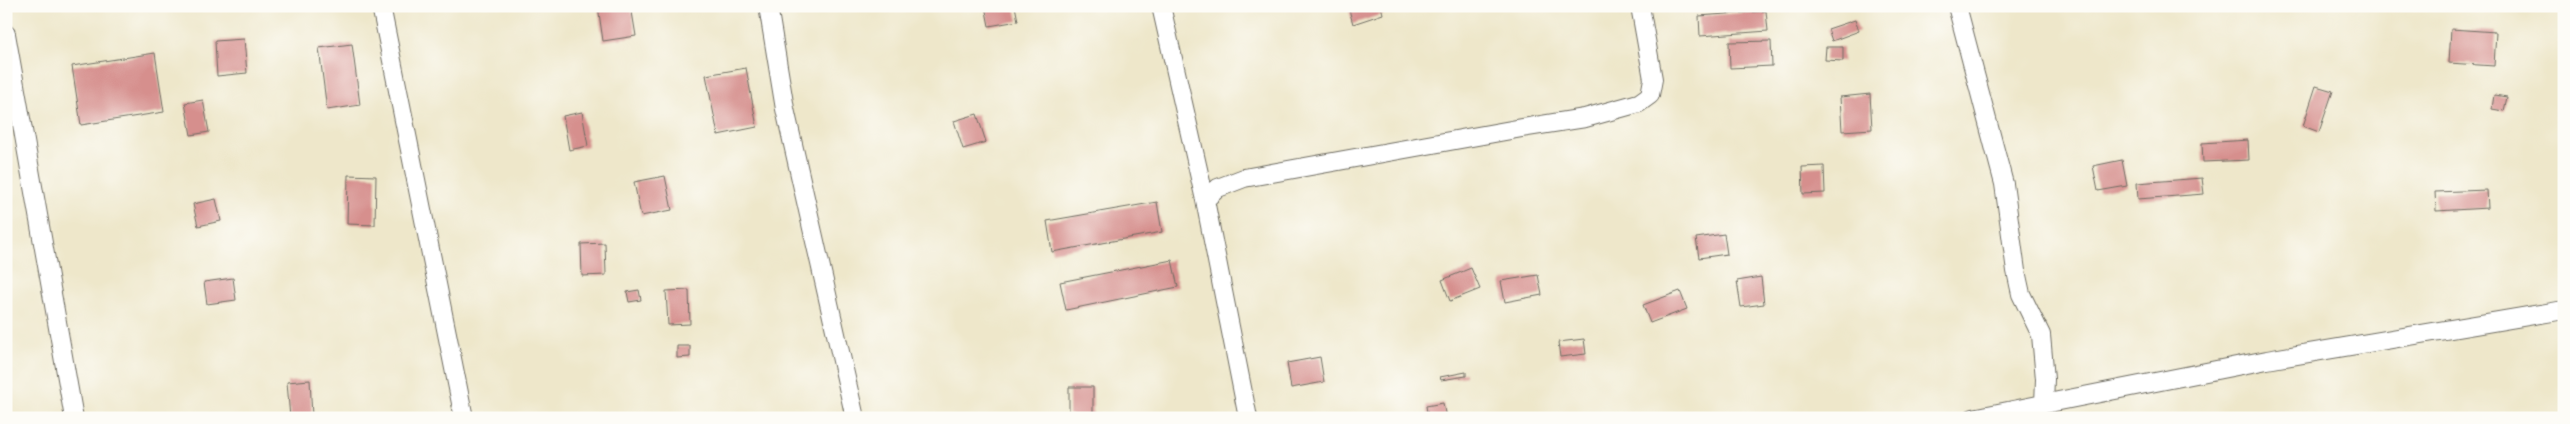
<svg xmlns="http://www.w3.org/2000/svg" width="2570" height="424" viewBox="0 0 2570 424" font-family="Itim,sans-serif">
	<rect width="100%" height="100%" fill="#fdfcf7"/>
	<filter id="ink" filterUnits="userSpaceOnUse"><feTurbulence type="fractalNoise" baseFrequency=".02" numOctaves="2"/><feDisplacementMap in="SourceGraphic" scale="10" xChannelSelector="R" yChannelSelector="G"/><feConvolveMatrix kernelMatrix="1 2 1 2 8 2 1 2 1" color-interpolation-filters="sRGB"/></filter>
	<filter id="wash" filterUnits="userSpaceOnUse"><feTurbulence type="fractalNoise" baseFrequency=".0096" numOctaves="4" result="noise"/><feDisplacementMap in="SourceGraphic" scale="20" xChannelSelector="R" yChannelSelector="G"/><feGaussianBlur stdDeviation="1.12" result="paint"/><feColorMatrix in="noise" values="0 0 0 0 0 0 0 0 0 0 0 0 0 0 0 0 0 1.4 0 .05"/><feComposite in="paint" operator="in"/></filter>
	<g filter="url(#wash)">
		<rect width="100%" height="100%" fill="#eee7ca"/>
		<g id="blocks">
			<path fill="#d68f8d" d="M598,6h33l5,30 -33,5z
				M985,6h30l3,15 -29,5z
				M1348,6h33l2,8 -30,10z
				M1766,11l2,20 -68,5 -1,-20z
				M1855,20l4,11 -27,10 -4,-12z
				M2451,29l45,3 -2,34 -45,-3z
				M244,39l3,34 -30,3 -2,-35z
				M1771,41l1,25 -42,2 -1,-26z
				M352,44l8,61 -33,5 -8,-62z
				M1826,47h17v14l-18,-1z
				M155,53l9,59 -83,13 -9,-59z
				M746,68l11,59 -39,8 -12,-60z
				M2316,86l17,5 -14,41 -16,-6z
				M1870,94l2,35 -30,2 -2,-34z
				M2494,95l13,2 -3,14 -12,-2z
				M203,100l6,32 -18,3 -6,-32z
				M582,112l6,34 -19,4 -6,-34z
				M977,114l9,28 -23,7 -9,-28z
				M2248,140l1,20 -46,2 -1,-19z
				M2122,160l5,26 -29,5 -5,-25z
				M1824,166l1,27 -22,1 -1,-27z
				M348,175l28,1 -1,49 -28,-1z
				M665,176l7,34 -31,6 -7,-34z
				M2202,178l2,16 -66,5 -1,-16z
				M2487,190l1,18 -52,3 -1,-19z
				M216,199l5,22 -23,5 -5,-22z
				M1157,202l5,30 -110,20 -5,-31z
				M1724,234l3,20 -28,4 -3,-20z
				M605,243l1,32 -24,1 -1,-32z
				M1172,260l6,27 -112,23 -6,-28z
				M1471,268l9,21 -30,12 -8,-21z
				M1538,275l4,20 -37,7 -4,-21z
				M1761,277l3,27 -23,3 -4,-26z
				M233,278l3,22 -29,4 -3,-22z
				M639,290l2,10 -12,2 -2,-10z
				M689,290l1,34 -22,1 -2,-34z
				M1680,291l7,18 -37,14 -7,-18z
				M1584,339l2,15 -26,3 -2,-15z
				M677,346h13v11l-13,1z
				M1320,357l4,25 -33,6 -4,-25z
				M1466,372v4l-25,4 -1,-3z
				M310,380l2,36 -22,2 -3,-36z
				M1069,387h24v28h-24z
				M1443,403l3,15h-18l-2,-12z"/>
		</g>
	</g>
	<g filter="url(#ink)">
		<use href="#blocks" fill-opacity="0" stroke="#6f6d63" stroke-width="1"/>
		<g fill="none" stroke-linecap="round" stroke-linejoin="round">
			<g stroke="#6f6d63" stroke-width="20">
				<path id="street" d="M381,6l83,412
					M768,6l17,103 70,309
					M1161,6l44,194 43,218
					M1957,6l47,178 12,87 5,23 20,41 4,44 -1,25
					M6,34l68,384
					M1205,200l13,-12 26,-10 278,-50 63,-10 54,-15 11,-8 3,-16 -13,-73
					M1973,418l294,-58 297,-50"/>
			</g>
			<use href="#street" stroke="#fff" stroke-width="18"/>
		</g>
	</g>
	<rect width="2570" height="424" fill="none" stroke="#fdfcf7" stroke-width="25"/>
</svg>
